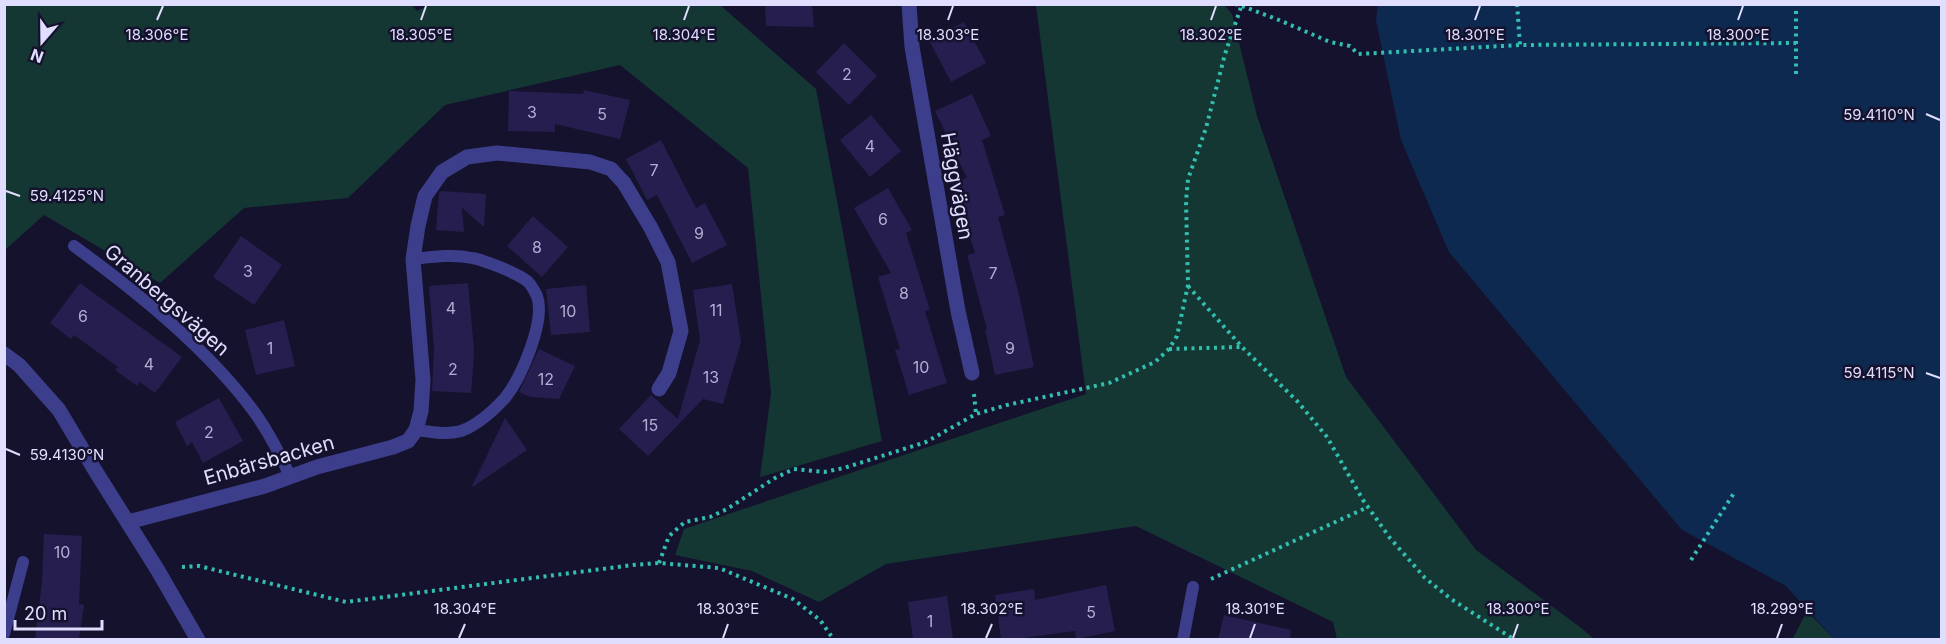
<svg xmlns="http://www.w3.org/2000/svg" width="1946" height="644" viewBox="0 0 1946 644" font-family="Inter,sans-serif">
	<rect width="100%" height="100%" fill="#15122d"/>
	<path fill="#153734" d="M412,5l5,6 14,-7 289,1 96,84 66,352 -122,36 11,-84 -23,-225 -128,-103 -175,40 -97,93 -104,10 -84,75 -116,-68 -39,35v-245z
		M1036,5h188l8,9 25,102 89,261 130,173 104,77 14,12h-257l-4,-17 -197,-96 -250,38 -67,38 -67,-31 -77,-16 9,-26 402,-135z
		M1807,611l27,28 -42,1z"/>
	<path fill="#0e2950" d="M1378,4l563,1v634h-107l-48,-53 -104,-56 -233,-278 -48,-112 -25,-120z"/>
	<path fill="#261e4e" d="M765,4h47l2,23 -48,-1z
		M964,22l22,41 -35,19 -22,-42z
		M844,43l33,33 -28,29 -33,-33z
		M584,90l46,10 -10,39 -65,-15v8l-47,-1 1,-40 74,3z
		M972,94l19,42 -9,4 23,75 -7,2 20,73 16,77 -39,8 -10,-46h2l-20,-74 8,-2 -22,-71 14,-4 -32,-67z
		M871,115l30,36 -31,26 -30,-37z
		M661,140l35,68 9,-5 22,42 -35,18 -35,-68 -10,5 -21,-41z
		M888,188l24,42 -6,3 24,77 -5,1 22,72 -38,12 -14,-45 5,-1 -22,-72 13,-4 -37,-65z
		M441,191l45,3 -2,33 -22,-19 2,24 -28,-2 3,-37z
		M533,216l35,31 -26,30 -35,-31z
		M241,236l41,29 -28,40 -41,-28z
		M80,283l102,74 -27,36 -15,-11 -3,4 -22,-16 3,-3 -44,-32 -3,4 -21,-16z
		M468,283l6,66 -1,20 -2,-1 2,2 -2,23 -39,-2 2,-43 -5,-62z
		M732,284l9,58 -18,62 -20,-5 -55,57 -29,-27 32,-34 27,24 22,-79 -7,-50z
		M586,285l4,47 -39,3 -5,-46z
		M284,320l11,46 -39,9 -11,-45z
		M539,349l36,17 -16,33 -29,-2 -11,-5z
		M219,398l24,43 -40,22 -11,-21 -5,4 -12,-24z
		M505,418l22,32 -56,38z
		M44,534l38,2 -3,68 5,1 -5,34h-44l7,-57z
		M1106,585l9,46 -39,8 -1,-8 -59,8h-15l-6,-44 39,-6 1,11z
		M947,596l6,43h-40l-5,-37z
		M1224,615l67,15 -1,9h-72z"/>
	<g fill="none" stroke-linecap="round" stroke-linejoin="round">
		<path stroke="#32bfb0" stroke-width="4" stroke-dasharray="3 4.5" stroke-linecap="butt" d="M1517,4l3,41
			M1242,6l37,14 51,22 20,4 8,8 162,-9 276,-2
			M1796,11v63
			M1188,286l54,61 56,55 29,35 36,63 27,38 35,40 26,21 64,41
			M1169,349l72,-2
			M974,394l2,20
			M1691,560l43,-67
			M659,563l10,-27 16,-14 25,-5 17,-8 48,-31 19,-9 30,3 20,-4 82,-26 50,-28 31,-9 102,-22 46,-21 14,-13 8,-13 11,-51 -2,-84 2,-22 18,-51 19,-74 16,-47 -5,-3
			M182,567l17,-1 147,36 287,-37 26,-2 60,5 74,31 27,21 14,20
			M1211,579l157,-72"/>
		<path stroke="#3d3e8b" stroke-width="12" d="M74,246c63,46 134,103 181,167 14,20 25,41 35,63
			M413,259c19,-2 40,-5 59,-1 12,2 45,15 55,23 3,2 8,11 10,15 9,25 -16,82 -32,102 -12,13 -27,27 -44,33 -15,4 -30,1 -45,-1
			M4,634l19,-72
			M1183,640l10,-53"/>
		<path stroke="#3d3e8b" stroke-width="15" d="M909,4l3,43 46,264 14,62
			M4,354l15,11 40,45 37,62 61,97 41,71
			M128,522l137,-36 52,-19 76,-20 15,-6 8,-11 5,-19 2,-31 -10,-121 5,-33 7,-30 17,-24 25,-15 30,-4 93,9 21,7 13,14 27,45 17,34 13,69 -12,42 -10,16"/>
	</g>
	<path fill="none" stroke="#e0deff" stroke-width="2" d="M157,20l6,-14M421,20l5,-14M684,20l5,-14M948,20l5,-14M1211,20l5,-14M1475,20l5,-14M1738,20l5,-14M1926,114l14,6M6,191l14,5M1926,373l14,5M6,449l14,6M459,638l6,-14M723,638l5,-14M986,638l6,-14M1250,638l5,-14M1513,638l5,-14M1777,638l5,-14"/>
	<g text-anchor="middle" dominant-baseline="central" stroke-width="5" stroke-linejoin="round" paint-order="stroke">
		<g font-size="16" fill="#b2aed3">
			<text x="847" y="74">2</text>
			<text x="532" y="112">3</text>
			<text x="602" y="114">5</text>
			<text x="870" y="146">4</text>
			<text x="654" y="170">7</text>
			<text x="883" y="219">6</text>
			<text x="699" y="233">9</text>
			<text x="537" y="247">8</text>
			<text x="248" y="271">3</text>
			<text x="993" y="273">7</text>
			<text x="904" y="293">8</text>
			<text x="451" y="308">4</text>
			<text x="716" y="310">11</text>
			<text x="568" y="311">10</text>
			<text x="83" y="316">6</text>
			<text x="270" y="348">1</text>
			<text x="1010" y="348">9</text>
			<text x="149" y="364">4</text>
			<text x="921" y="367">10</text>
			<text x="453" y="369">2</text>
			<text x="711" y="377">13</text>
			<text x="546" y="379">12</text>
			<text x="650" y="425">15</text>
			<text x="209" y="432">2</text>
			<text x="62" y="552">10</text>
			<text x="1091" y="612">5</text>
			<text x="930" y="621">1</text>
		</g>
		<g font-size="20" fill="#e0deff" stroke="#15122d">
			<text transform="translate(957 186) rotate(80)">Häggvägen</text>
			<text transform="translate(167 300) rotate(41)">Granbergsvägen</text>
			<text transform="translate(269 460) rotate(-16)">Enbärsbacken</text>
		</g>
	</g>
	<g font-size="15" text-anchor="middle" fill="#e0deff" stroke="#15122d" stroke-width="5" stroke-linejoin="round" paint-order="stroke">
		<text x="157" y="40">18.306°E</text>
		<text x="421" y="40">18.305°E</text>
		<text x="684" y="40">18.304°E</text>
		<text x="948" y="40">18.303°E</text>
		<text x="1211" y="40">18.302°E</text>
		<text x="1475" y="40">18.301°E</text>
		<text x="1738" y="40">18.300°E</text>
		<text x="1879" y="120">59.4110°N</text>
		<text x="67" y="201">59.4125°N</text>
		<text x="1879" y="378">59.4115°N</text>
		<text x="67" y="460">59.4130°N</text>
		<text x="465" y="614">18.304°E</text>
		<text x="728" y="614">18.303°E</text>
		<text x="992" y="614">18.302°E</text>
		<text x="1255" y="614">18.301°E</text>
		<text x="1518" y="614">18.300°E</text>
		<text x="1782" y="614">18.299°E</text>
	</g>
	<rect width="1946" height="644" fill="none" stroke="#e0deff" stroke-width="12"/>
	<g transform="translate(42 42) rotate(200)" stroke="#15122d" stroke-width="4.5" paint-order="stroke">
	<path d="M0-4.5L10 22L0 15L-10 22Z" fill="#e0deff"/>
	<text y="-9" font-size="16" font-weight="bold" text-anchor="middle" fill="#e0deff">N</text>
	</g>
	<path d="M15 620v9h87v-9" fill="none" stroke="#e0deff" stroke-width="3"/>
	<text x="24" y="620" font-size="18" fill="#e0deff" stroke="#15122d" stroke-width="4.5" paint-order="stroke">20 m</text>
</svg>
